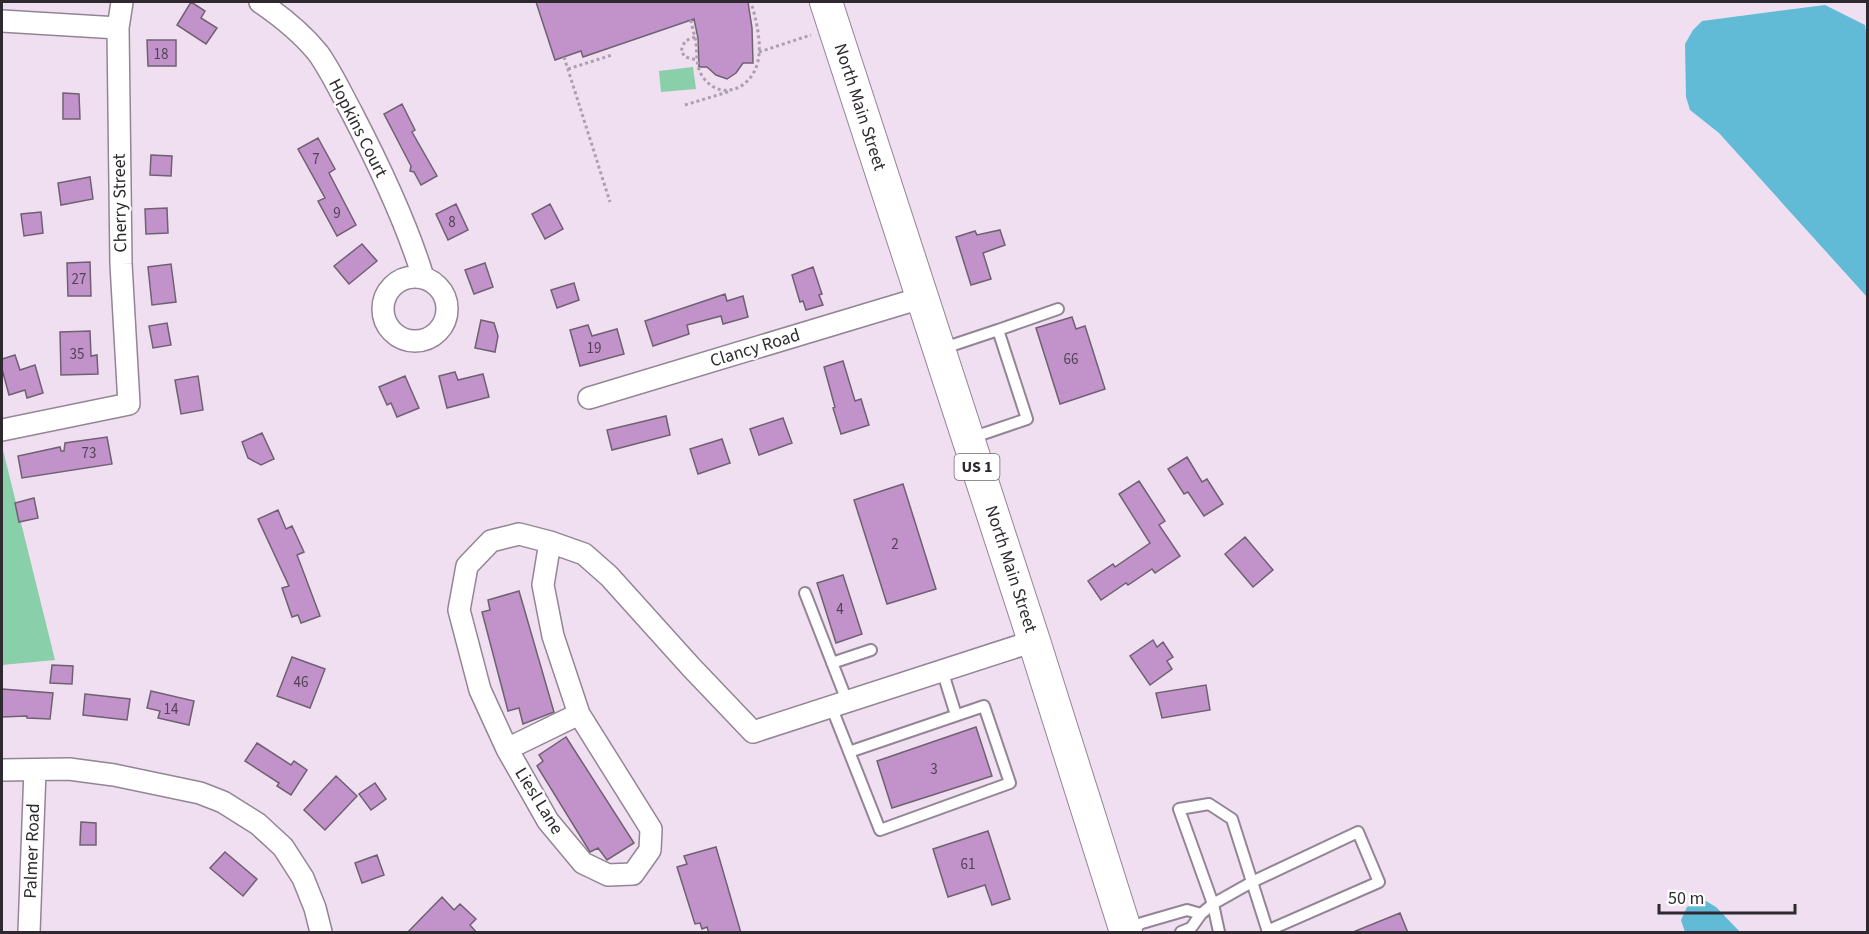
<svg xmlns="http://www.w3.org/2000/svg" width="1869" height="934" viewBox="0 0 1869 934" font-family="'Source Sans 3',sans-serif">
	<rect width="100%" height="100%" fill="#efdff1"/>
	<path fill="#89cfaa" d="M693,67l3,22 -35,3 -2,-21z
		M2,446l53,214 -53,5z"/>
	<path fill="#61bbd6" d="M1825,5l40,20 2,13v259l-148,-164 -29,-23 -4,-13 -1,-53 8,-14 9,-9z
		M1701,898l15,9 24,25h-55l-4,-12 6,-13z"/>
	<path fill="#c292ca" stroke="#6f6171" stroke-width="1.5" d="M191,2l14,9 -4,7 16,10 -11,16 -29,-19z
		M536,2h212l4,26 1,35h-10l-7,10 -9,6 -11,-4 -9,-8h-8l-1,-29 -4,-19 -111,38 -2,-6 -26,9z
		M147,40h29v26h-28z
		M63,93l16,1 1,25h-17z
		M402,104l13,26 -3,2 25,44 -16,9 -7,-13 -4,-1 1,-5 -27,-52z
		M318,138l17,31 -6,4 27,52 -19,11 -19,-35 7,-3 -27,-49z
		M151,155l21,1 -1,20 -21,-1z
		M90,177l3,22 -32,6 -3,-22z
		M456,204l12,26 -20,10 -12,-26z
		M550,204l13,25 -18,10 -13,-25z
		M167,208l1,25 -22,1 -1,-25z
		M41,212l2,21 -19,3 -3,-22z
		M1000,230l5,15 -22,8 8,26 -20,6 -15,-48 19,-6 2,4z
		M362,244l15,17 -28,23 -15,-18z
		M90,262l1,34h-23l-1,-33z
		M485,263l8,24 -19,7 -9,-24z
		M171,264l5,38 -24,3 -4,-38z
		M813,267l9,27 -3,1 4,10 -17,5 -3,-9 -3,1 -8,-27z
		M574,283l5,17 -22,8 -6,-18z
		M725,294l2,7 16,-5 5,21 -25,7 -2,-8 -34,9 2,9 -36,12 -8,-25z
		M1072,317l4,12 9,-3 20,63 -45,15 -24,-76z
		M481,320l13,3 4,13 -3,16 -20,-4z
		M167,323l4,22 -18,3 -4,-22z
		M588,325l4,11 25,-7 7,25 -44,12 -10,-36z
		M90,331l1,25 6,-1 1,19 -37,1 -1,-43z
		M15,355l5,15 15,-5 8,28 -16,5 -2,-8 -16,5 -7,-26v-10z
		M843,361l12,40 6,-2 8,26 -28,9 -8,-26 2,-1 -11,-40z
		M455,372l3,8 25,-6 6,23 -42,11 -8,-32z
		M198,376l5,34 -22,4 -6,-34z
		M405,376l14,32 -22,9 -6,-14 -4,2 -8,-18z
		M666,416l4,19 -58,15 -5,-20z
		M783,418l9,25 -33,12 -9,-26z
		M262,433l12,26 -13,6 -13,-7 -6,-16z
		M107,437l5,27 -90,14 -4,-22 42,-9 1,4h3l1,-8z
		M722,439l8,24 -32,11 -8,-25z
		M1187,457l15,25 5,-3 16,25 -19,12 -16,-24 -4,2 -16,-25z
		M1139,481l26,40 -6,4 21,31 -25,17 -3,-4 -24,16 -2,-2 -25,17 -13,-19 25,-17 2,3 35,-24 -31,-49z
		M903,484l33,105 -49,15 -33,-104z
		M34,498l4,20 -19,4 -4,-19z
		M278,510l8,19 6,-3 12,26 -7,3 23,61 -19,7 -3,-8 -6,2 -10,-29 7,-2 -31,-67z
		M1245,537l28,33 -20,17 -28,-33z
		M843,575l19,59 -26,9 -19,-60z
		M519,591l35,121 -31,12 -4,-16 -11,3 -26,-99 8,-2 -2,-10z
		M1153,640l4,7 6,-5 10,15 -6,4 5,8 -22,16 -20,-29z
		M292,657l33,12 -15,39 -33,-12z
		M52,665l21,1 -1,18 -22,-1z
		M1206,685l4,25 -48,8 -6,-25z
		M2,689l51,4 -3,26 -23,-1v-2l-25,1z
		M151,691l43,10 -5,24 -31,-7 2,-7 -13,-3z
		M85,694l45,5 -3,21 -44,-5z
		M976,727l16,49 -100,32 -15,-47z
		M566,737l68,106 -27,17 -9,-12 -8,4 -53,-86 6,-5 -4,-6z
		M257,743l34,22 3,-4 13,9 -16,25 -14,-9 2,-3 -34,-22z
		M336,776l21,20 -32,34 -21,-20z
		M375,783l11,16 -15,11 -12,-16z
		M81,822l15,1v22h-16z
		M988,831l22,68 -18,6 -7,-20 -37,12 -15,-48z
		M716,847l25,86h-32l-2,-6 -5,2 -2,-6 -5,1 -18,-57 10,-3 -3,-8z
		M225,852l32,27 -14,17 -33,-28z
		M377,855l7,20 -22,8 -7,-20z
		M442,897l12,13 6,-6 16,15 -6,6 7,8h-70z
		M1400,913l8,20h-54l-1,-1z"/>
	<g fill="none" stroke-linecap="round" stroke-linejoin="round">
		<g stroke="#938595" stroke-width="14">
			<path id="service" d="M998,330l60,-21
				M941,349l57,-19 29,89 -56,19
				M805,593l42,108
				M832,663l39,-13
				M942,670l14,45
				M831,706l49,124 130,-47 -26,-77 -135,46
				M1128,931l14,-8 45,-13 14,4
				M1267,931l112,-49 -21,-50 -106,50 -39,22 -34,-95 30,-5 23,15 36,113
				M1181,932l10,-4 10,-14 12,-10 6,28"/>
		</g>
		<g stroke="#938595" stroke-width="24">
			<path id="minor" d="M260,2c22,15 41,30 58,51 13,18 23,40 34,60 27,52 54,108 71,164
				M2,21l116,7
				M383 309a32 32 0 1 1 64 0a32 32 0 1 1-64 0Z
				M589,398l332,-100
				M2,430l127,-26 -8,-140 -3,-236 4,-26
				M550,542l-7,43 10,51 26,78 72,115 -1,21 -17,24 -25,1 -25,-12 -35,-42 -41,-72 -27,-59 -21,-80 8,-44 24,-25 28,-7 31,8 34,12 25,22 82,91 62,65 281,-91
				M507,749l72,-35
				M2,770l67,-1 45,6 86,18 23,9 35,22 25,23 20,31 12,30 6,24
				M29,932l6,-162"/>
		</g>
		<g stroke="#938595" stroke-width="34">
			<path id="primary" d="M826,2l208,639 92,291"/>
		</g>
		<path stroke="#aca0ad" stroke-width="3" stroke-dasharray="3 3" stroke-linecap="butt" d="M691,20c1,8 4,15 5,23 1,11 0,22 5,31 17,29 51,16 57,-13 4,-18 -2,-42 -7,-59
			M695,37l-10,4 -4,10 4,6 12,3
			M759,52l52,-17
			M564,57l46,145
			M568,69l44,-14
			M685,105l46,-14"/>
		<use href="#service" stroke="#fff" stroke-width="10"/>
		<use href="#minor" stroke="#fff" stroke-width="21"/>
		<use href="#primary" stroke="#fff" stroke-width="32"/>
	</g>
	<g text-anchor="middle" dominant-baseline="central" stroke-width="4.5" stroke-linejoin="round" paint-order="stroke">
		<g font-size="15" fill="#534356">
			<text x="161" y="54">18</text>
			<text x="316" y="159">7</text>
			<text x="337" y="213">9</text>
			<text x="452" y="222">8</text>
			<text x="79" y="279">27</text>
			<text x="594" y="348">19</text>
			<text x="77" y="354">35</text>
			<text x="1071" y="359">66</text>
			<text x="89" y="453">73</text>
			<text x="895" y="544">2</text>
			<text x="840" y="609">4</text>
			<text x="301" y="682">46</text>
			<text x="171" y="709">14</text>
			<text x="934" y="769">3</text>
			<text x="968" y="864">61</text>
		</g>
		<rect fill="#fff" stroke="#6d696d" stroke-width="1.5" x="954.5" y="454" width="45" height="26" rx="4.5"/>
		<g font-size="16" font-weight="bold" fill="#2e292f">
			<text x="977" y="467">US 1</text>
		</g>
		<g font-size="18" fill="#2e292f" stroke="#fff">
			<text transform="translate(860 107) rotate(72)">North Main Street</text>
			<text transform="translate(358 128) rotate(63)">Hopkins Court</text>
			<text transform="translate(120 203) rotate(-91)">Cherry Street</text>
			<text transform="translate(755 348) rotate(-17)">Clancy Road</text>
			<text transform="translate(1011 569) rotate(72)">North Main Street</text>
			<text transform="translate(539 801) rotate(58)">Liesl Lane</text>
			<text transform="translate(32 851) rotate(-88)">Palmer Road</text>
		</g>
	</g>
	<rect width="1869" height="934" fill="none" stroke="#2e292f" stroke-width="6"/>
	<path d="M1659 904v9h136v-9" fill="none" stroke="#2e292f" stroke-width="3"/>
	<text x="1668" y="904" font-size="18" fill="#2e292f" stroke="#ffffff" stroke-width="4.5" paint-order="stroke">50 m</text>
</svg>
